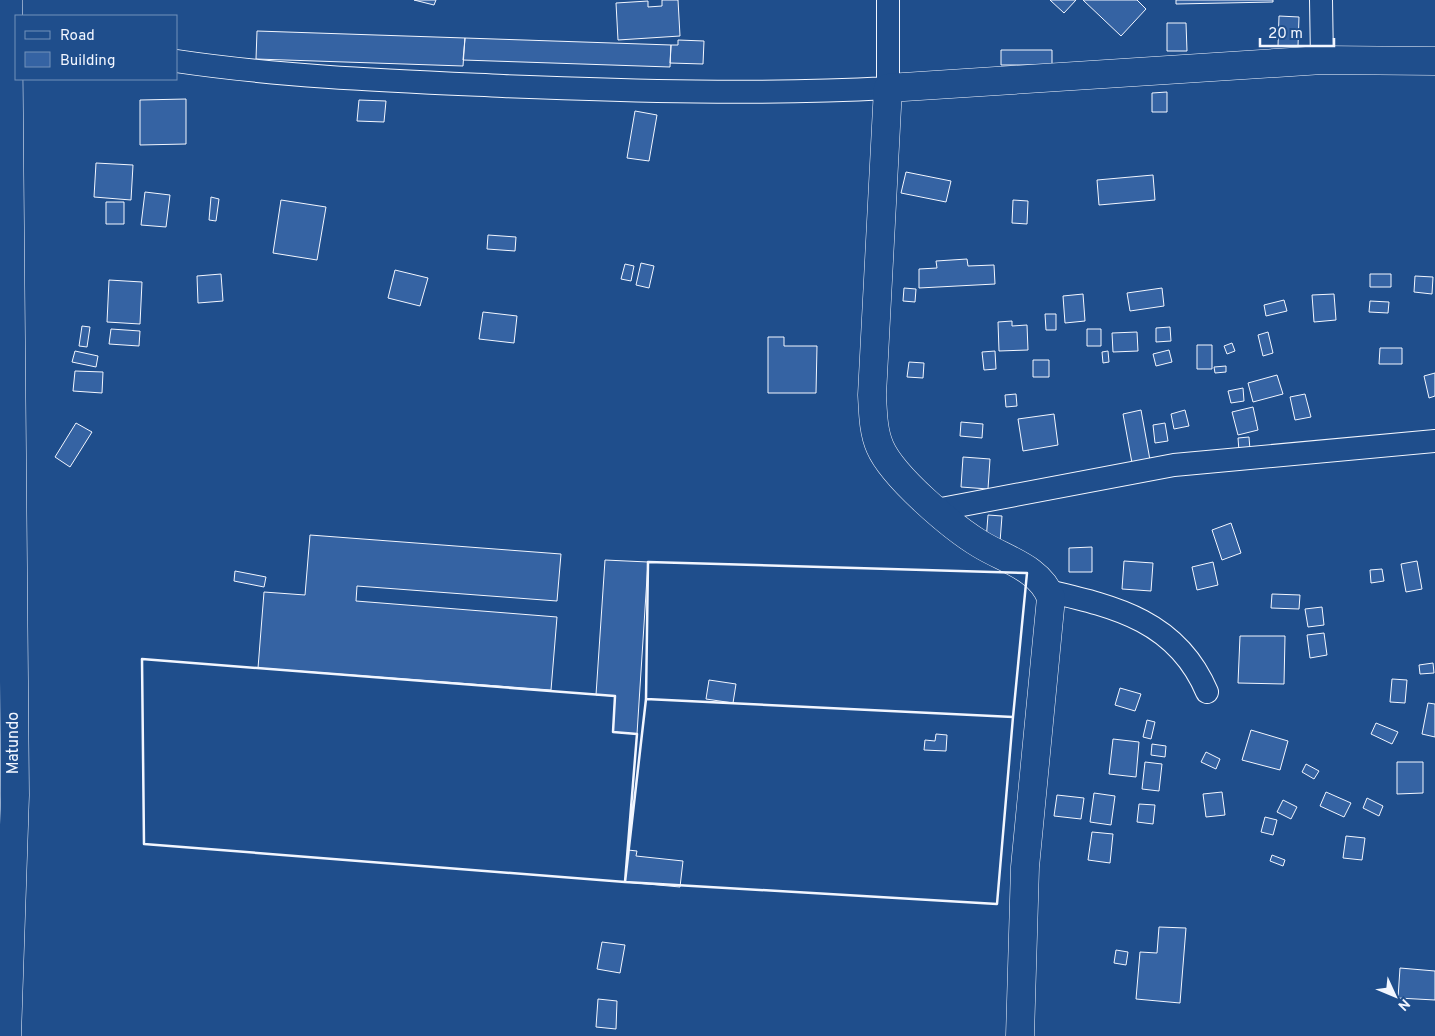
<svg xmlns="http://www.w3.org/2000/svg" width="1435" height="1036" viewBox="0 0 1435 1036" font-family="Overpass,sans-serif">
	<rect width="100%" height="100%" fill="#1f4e8c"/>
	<path fill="#3563a3" stroke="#f2f6ff" d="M414,0h22l-2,5z
		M662,0h16l2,36 -62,4 -2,-37 32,-2v6l14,-1z
		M1050,0h26l-12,13z
		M1083,0h54l9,9 -25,27z
		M1176,0h97v2l-97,2z
		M1279,16l20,1 -1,29h-20z
		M1167,23h19l1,28h-20z
		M257,31l208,7 -2,28 -207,-7z
		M465,38l206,7 -1,22 -207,-7z
		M678,40l26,1 -1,23 -33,-1 1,-18h7z
		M1001,50h51v15h-51z
		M1167,92v20h-15v-19z
		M186,99v45l-46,1v-45z
		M359,100l27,1 -2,21 -27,-1z
		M635,111l22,4 -8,46 -22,-3z
		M96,163l37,2 -2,35 -37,-3z
		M906,172l45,9 -5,21 -45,-9z
		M1153,175l2,25 -56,5 -2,-25z
		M145,192l25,3 -4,32 -25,-2z
		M211,197l8,2 -3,22 -7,-1z
		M281,200l45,7 -9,53 -44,-7z
		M1013,200l15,1 -1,23 -15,-1z
		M106,202h18v22h-18z
		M488,235l28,2 -1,14 -28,-2z
		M967,259l1,7 26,-1 1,19 -76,4v-19l18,-1 -1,-7z
		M641,263l13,3 -5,22 -13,-3z
		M625,264l9,2 -3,15 -10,-2z
		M395,270l33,8 -8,28 -32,-8z
		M221,274l2,27 -25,2 -1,-27z
		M1370,274h21v13h-21z
		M1415,276l18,1 -1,17 -18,-2z
		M109,280l33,2 -2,42 -33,-2z
		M904,288l12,1 -1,13 -12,-1z
		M1162,288l2,18 -34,5 -3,-18z
		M1083,294l2,27 -20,2 -2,-27z
		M1334,294l2,26 -22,2 -2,-27z
		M1284,300l3,11 -21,5 -2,-11z
		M1370,301l19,1 -1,11 -19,-1z
		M483,312l34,4 -3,27 -35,-4z
		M1045,314h11v16h-10z
		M1012,321v5l15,-1 1,25 -29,1 -1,-29z
		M82,326l8,1 -3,20 -8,-1z
		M1170,327l1,14 -15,1v-14z
		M111,329l29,2 -1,15 -30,-2z
		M1087,329h14v17h-14z
		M1137,332l1,19 -25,1 -1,-19z
		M1268,332l5,21 -10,3 -5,-21z
		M768,337h16v9h33l-1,47h-48z
		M1232,343l3,8 -8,3 -3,-8z
		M1197,345h15v24h-15z
		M1380,348h22v16h-23z
		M1169,350l3,12 -16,4 -3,-12z
		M75,351l23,5 -2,11 -24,-5z
		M995,351l1,18 -12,1 -2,-18z
		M1108,351l1,11 -6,1 -1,-11z
		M1033,360h16v17h-16z
		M909,362l15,1 -1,15 -16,-1z
		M1226,366v6l-11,1 -1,-6z
		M75,371l28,1 -1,21 -29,-2z
		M1435,373v23l-6,2 -5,-22z
		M1277,375l6,19 -30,8 -5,-19z
		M1243,388l1,13 -13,2 -3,-12z
		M1016,394l1,12 -11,1 -1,-12z
		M1305,394l6,23 -16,3 -5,-23z
		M1253,407l5,23 -20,5 -6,-23z
		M1141,410l9,50 -18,3 -9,-49z
		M1185,410l4,16 -15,3 -3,-15z
		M1054,414l4,31 -35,6 -5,-32z
		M961,422l22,2 -1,14 -22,-2z
		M76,423l16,9 -22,35 -15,-10z
		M1165,423l3,18 -13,2 -2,-18z
		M1249,437l1,13 -11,1 -1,-13z
		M963,457l27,2 -2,30 -27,-2z
		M988,515l14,1 -2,26 -14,-1z
		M1231,523l10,30 -19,7 -10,-30z
		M310,535l251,19 -4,47 -200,-15 -1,15 201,16 -6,73 -293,-22 6,-76 41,3z
		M1092,547v25h-23v-24z
		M605,560l43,2 -11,172 -24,-2 2,-36 -19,-1z
		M1124,561l29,2 -2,28 -29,-2z
		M1417,561l5,28 -16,3 -5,-28z
		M1213,562l5,23 -21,5 -5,-23z
		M1382,569l2,12 -13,2 -1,-13z
		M235,571l31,6 -2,10 -30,-6z
		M1272,594l28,1 -1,14 -28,-1z
		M1322,607l2,18 -16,2 -3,-18z
		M1324,633l3,22 -17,3 -3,-23z
		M1240,636h45l-1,48 -46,-1z
		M1433,663l1,10 -14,1 -1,-9z
		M1392,679l15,1 -2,23 -15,-1z
		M709,680l27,4 -3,19 -27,-4z
		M1120,688l21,6 -6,17 -20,-6z
		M1428,703l7,1v33l-13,-3z
		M1147,720l8,2 -4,17 -8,-2z
		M1376,723l22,9 -6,12 -21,-10z
		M1251,730l37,11 -8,29 -38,-10z
		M936,734l11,1 -1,16 -22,-1 1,-10 10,1z
		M1113,739l26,3 -3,35 -27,-3z
		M1152,744l14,2 -1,11 -14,-2z
		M1206,752l14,7 -4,10 -15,-7z
		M1145,762l17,2 -3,27 -17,-2z
		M1397,762h26v31l-26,1z
		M1306,764l13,7 -5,8 -12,-7z
		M1222,792l3,23 -19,2 -3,-23z
		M1326,792l25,11 -7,14 -24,-11z
		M1094,793l21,3 -4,29 -21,-3z
		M1057,795l27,3 -3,21 -27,-3z
		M1367,798l16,8 -4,10 -16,-8z
		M1283,800l14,7 -6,12 -14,-7z
		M1139,804l16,1 -2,19 -16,-2z
		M1265,817l12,3 -4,15 -12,-3z
		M1092,832l21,2 -3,29 -22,-3z
		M1346,836l19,2 -3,22 -19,-2z
		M628,850l9,1 -1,5 47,5 -3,26 -55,-5z
		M1272,855l13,5 -2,6 -13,-5z
		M1159,927l27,1 -6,75 -44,-4 4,-47 17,1z
		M602,942l23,3 -5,28 -23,-4z
		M1116,950l12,2 -2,13 -12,-2z
		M1400,968l35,3v29l-37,-2z
		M598,999l19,2 -1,28 -20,-2z"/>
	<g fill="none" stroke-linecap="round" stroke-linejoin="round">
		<g stroke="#f2f6ff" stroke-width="24">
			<path id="street" d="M1321,0l1,60
				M176,61c108,16 218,20 327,25 129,5 257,9 385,2v-88
				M936,510l238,-45 261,-24
				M1048,591c68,16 129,30 159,101"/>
		</g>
		<g stroke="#f2f6ff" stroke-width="29">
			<path id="secondary" d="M1020,1036l5,-169 26,-269c-11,-30 -45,-38 -71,-54 -28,-17 -87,-67 -100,-97 -7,-16 -7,-35 -8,-52l16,-307 434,-28 113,1"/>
		</g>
		<g stroke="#f2f6ff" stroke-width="29">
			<path id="primary" d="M7,1036l8,-241 -7,-795"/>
		</g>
		<use href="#street" stroke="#1f4e8c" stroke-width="22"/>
		<use href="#secondary" stroke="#1f4e8c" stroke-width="28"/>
		<use href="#primary" stroke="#1f4e8c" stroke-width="28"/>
		<path stroke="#f2f6ff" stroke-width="2.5" d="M648,562l379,11 -14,144 -367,-18z
			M142,659l473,37 -2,36 24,2 -12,148 -481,-38z
			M646,699l367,18 -16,187 -372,-22z"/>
	</g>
	<g text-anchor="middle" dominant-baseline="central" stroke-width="4" stroke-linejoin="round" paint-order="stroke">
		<g font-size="16" fill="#f2f6ff" stroke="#1f4e8c">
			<text transform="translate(14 743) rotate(-90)">Matundo</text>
		</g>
	</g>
	<rect x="15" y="15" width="162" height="65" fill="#1f4e8c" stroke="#7391ba"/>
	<rect x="25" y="31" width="25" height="8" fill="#1f4e8c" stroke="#7391ba"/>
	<text x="60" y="40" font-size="15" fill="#f2f6ff">Road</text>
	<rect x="25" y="52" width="25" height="15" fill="#3563a3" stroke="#7391ba"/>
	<text x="60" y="65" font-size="15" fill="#f2f6ff">Building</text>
	<g transform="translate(1395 996) rotate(134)" stroke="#1f4e8c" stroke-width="4" paint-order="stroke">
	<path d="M0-4L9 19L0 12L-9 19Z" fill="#f2f6ff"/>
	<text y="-8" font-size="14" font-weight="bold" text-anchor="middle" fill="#f2f6ff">N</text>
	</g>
	<path d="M1260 38v8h74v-8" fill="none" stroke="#f2f6ff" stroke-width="2.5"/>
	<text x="1268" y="38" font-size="15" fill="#f2f6ff" stroke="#1f4e8c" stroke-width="4" paint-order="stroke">20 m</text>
</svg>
